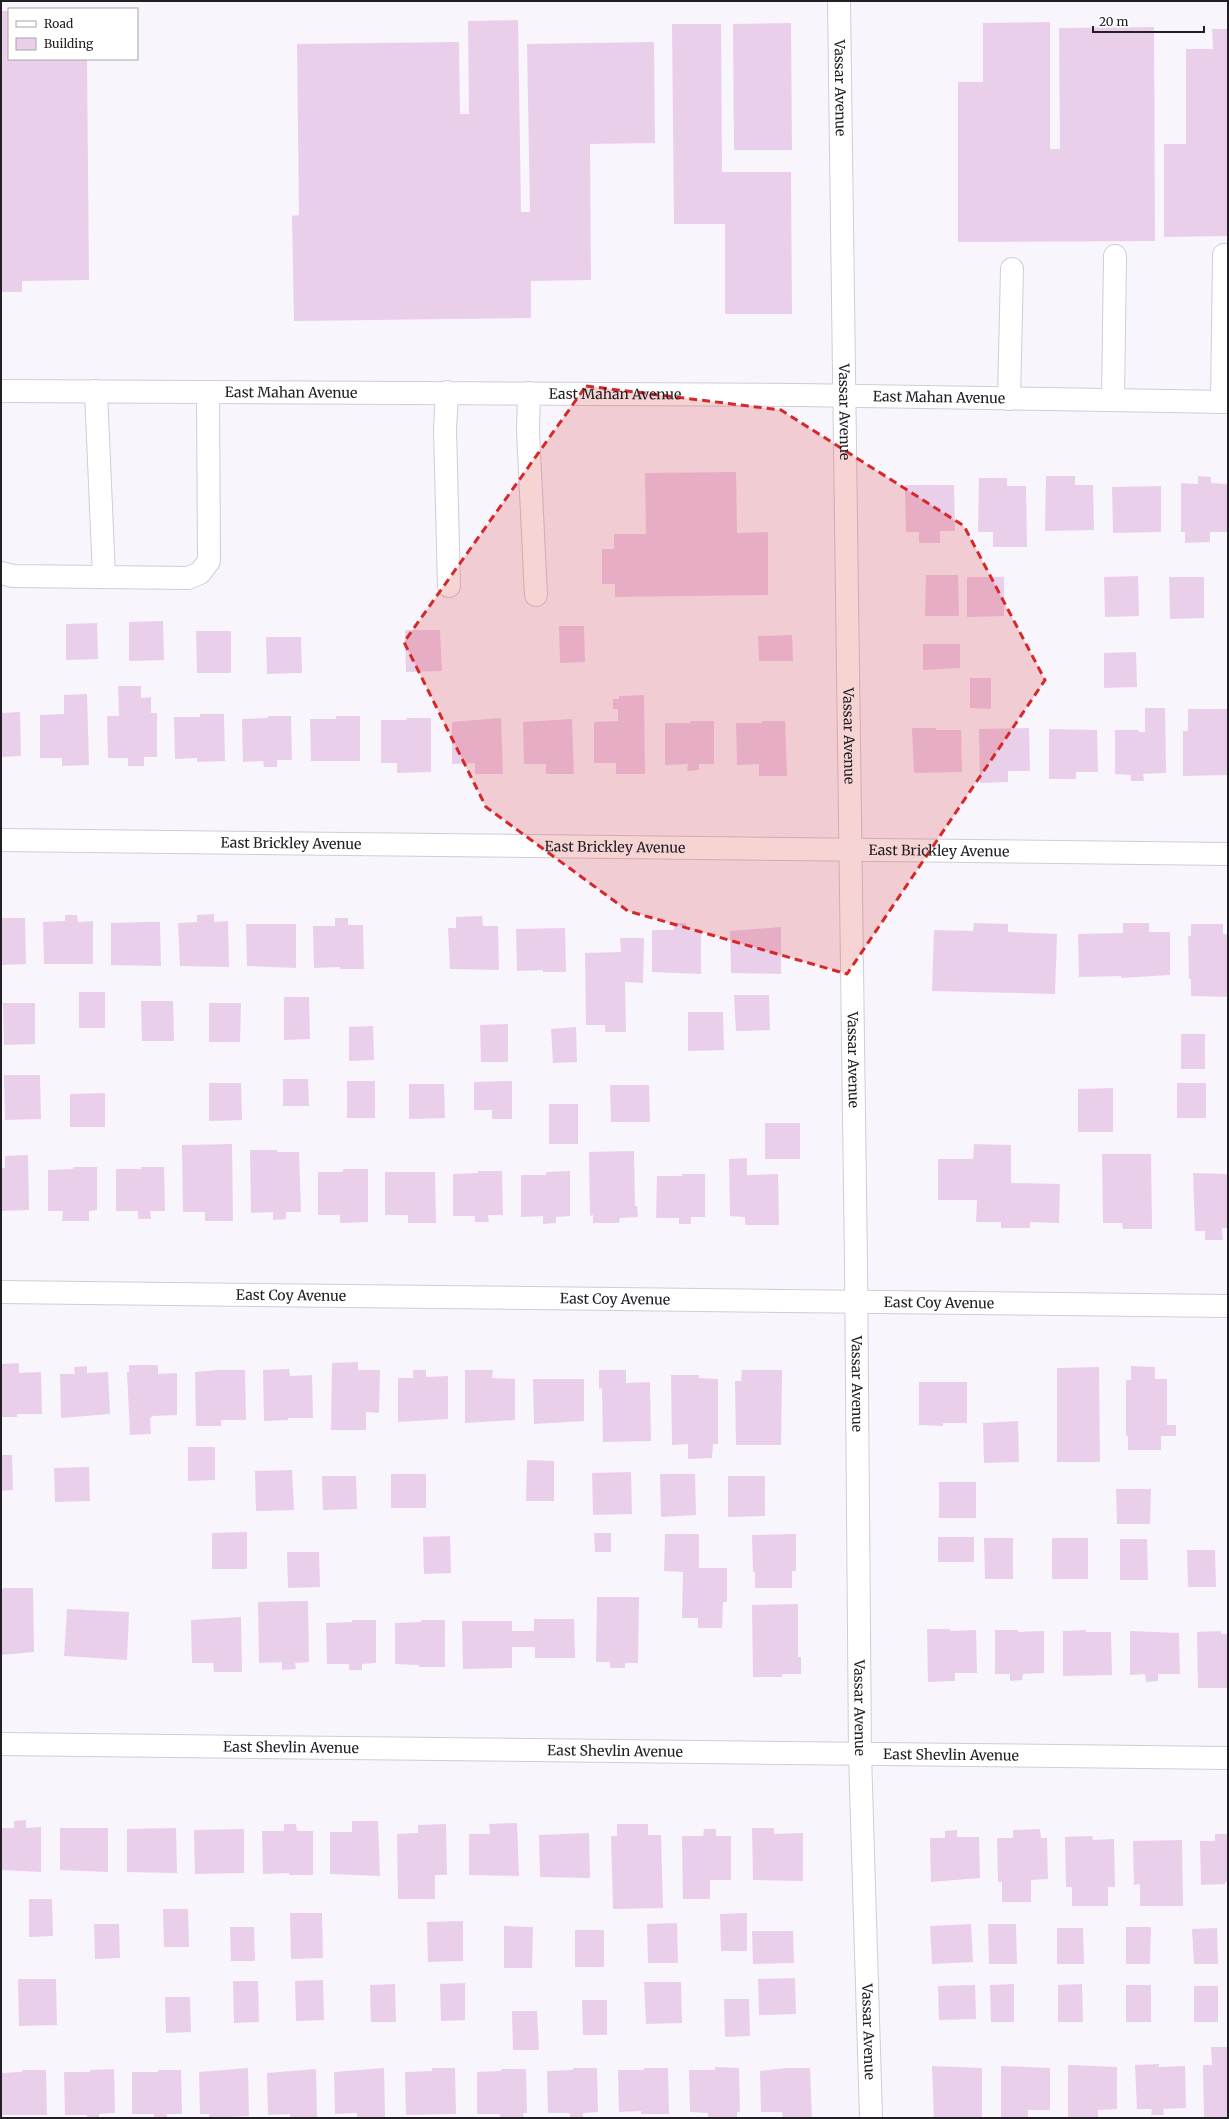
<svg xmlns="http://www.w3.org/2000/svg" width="1229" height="2119" viewBox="0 0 1229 2119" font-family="Merriweather,serif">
	<rect width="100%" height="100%" fill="#f8f5fd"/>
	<path fill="#eacfeb" d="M1,11h8v48h78l2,221 -67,1v11h-21z
		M518,20l3,192h9l-3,-168 127,-2 1,101 -65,1 1,136 -60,1v37l-237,3 -2,-105 7,-1 -2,-171 162,-2 1,72h9l-1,-93z
		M1050,22v127h10l-1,-121 95,-1 1,214 -197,1v-160h25v-59z
		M791,23l1,127h-58l-1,-126z
		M672,24h49l1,148h69l1,142h-67v-90h-51z
		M1212,29h16v207l-64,1v-93h22v-95h27z
		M736,472l1,61 31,-1v63l-153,2v-13h-13v-35h12v-15h32l-1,-61z
		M1046,476h29v9h18l1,45 -49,1z
		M1198,476l13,1v6l17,1v48h-18v10l-25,1v-11h-4v-49l17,1z
		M979,478h28v8h19l1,61h-34v-15h-15z
		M905,485h49l1,46h-15v12h-21v-11h-13z
		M1161,486v46l-48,1 -1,-46z
		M926,575h32l1,41h-34z
		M1138,576l1,40 -34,1 -1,-40z
		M967,577h37v39l-37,1z
		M1169,577h35v41l-34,1z
		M163,621l1,39 -35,1v-39z
		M97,623l1,36 -32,1v-36z
		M559,626h25l1,36 -25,1z
		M405,630h35l2,41 -36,1z
		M196,631h35v42h-34z
		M792,635l1,26h-34l-1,-25z
		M266,637h35l1,36 -35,1z
		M923,644h37v24l-37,2z
		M1136,652l1,35 -33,1v-35z
		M970,678h21v31l-21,-1z
		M118,686h23v12l10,-1v16h6v44h-13v9h-16v-8h-20l-1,-42h12z
		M87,694l2,71 -27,1v-8h-22v-43l24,-1v-19z
		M644,695l1,79h-29v-11h-22v-41l24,-1v-12h-5v-10h6v-3z
		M1145,708h20l1,65 -23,1 1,7h-13v-6l-16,-1v-44h24v2h6z
		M1188,709h40v66l-45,1v-45h5z
		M20,712l1,44 -20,1v-44z
		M200,714h24l1,47 -28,1v-4l-22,1 -1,-42h26z
		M268,716h23l1,44h-15v7h-13l-1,-6 -20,1 -1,-43 26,-1z
		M336,716h24v45h-49l-1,-42h26z
		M406,718h25v54l-34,1v-10h-16v-43h26z
		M501,718l2,56h-28v-11l-23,1v-42z
		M572,719l2,55h-28v-10h-22l-1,-42z
		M690,721h24v43h-15v6l-12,1 1,-7 -23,1v-42h26z
		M762,721h23l2,55h-28v-12l-22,1 -1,-42h26z
		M912,728h24v2h25l1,42 -48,1z
		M1029,728l1,43h-22v11l-28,1 -1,-54z
		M1049,729l48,1 1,42h-22v7h-27z
		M214,914v8l14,-1 1,46 -49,-1 -2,-43 19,-1v-7z
		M65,915h12l1,7 15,-1v43h-49l-1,-42 22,-1z
		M482,916l1,10h15l1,44 -49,-1 -2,-41h8v-11z
		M1,918h24l1,46 -24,1z
		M335,918h13v7h15l1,44h-24v-2l-26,1 -1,-42h22z
		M145,922h15l1,44 -50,-1v-42z
		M673,923h13v6h15v45l-49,-2v-42h22z
		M974,923l34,1v8l49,2 -2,60 -123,-3 2,-61 39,1z
		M1123,923h26v9h21v43l-49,3v-2l-42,1 -1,-43 45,-1z
		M246,924h50v44l-49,-2z
		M1191,924h32v10h5v63l-37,-1v-17h-2l-1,-43h3z
		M781,927v47l-50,-1 -1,-42z
		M565,928l1,44h-23v-2l-26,1 -1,-42z
		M620,938h24l-1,45 -18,-1 1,50h-21v-7h-19l-1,-72 36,-1z
		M79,992h26v36h-26z
		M734,995h35l1,35 -34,1z
		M284,997h25l1,42 -26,1z
		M141,1001h32l1,40h-32z
		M3,1003h32v41l-31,1z
		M209,1003h32l-1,39h-31z
		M688,1012h35l1,38 -36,1z
		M508,1024v38h-27l-1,-37z
		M373,1026l1,34 -25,1v-34z
		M576,1027l1,35 -24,1 -2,-34z
		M1181,1034h24v35h-24z
		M4,1075h36l1,44 -36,1z
		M283,1079h25l1,27h-26z
		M347,1081h28v37h-28z
		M512,1081v38h-20v-9h-18v-28z
		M209,1083h32l1,37 -33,1z
		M1177,1083h29v35h-29z
		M409,1084h35l1,34 -36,1z
		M610,1085h39l1,37h-39z
		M1113,1088v44h-35v-43z
		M105,1093v34h-35v-33z
		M549,1104h29v40h-29z
		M765,1123h35v36h-35z
		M232,1144l1,77h-28v-9h-22l-1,-67z
		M974,1144l37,1v38l49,1 -1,39 -29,-1v6h-29v-6h-25l1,-22h-39v-41h35z
		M250,1150h27v2h22l2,60h-15v7l-13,1v-8l-22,1z
		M634,1151l1,55h2l1,11 -18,1 -1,5h-26v-8l-3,1 -1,-64z
		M1102,1154h49l1,75h-29l-1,-6h-19z
		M28,1155l1,55 -28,1v-43h4v-12z
		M747,1158v17l31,-1 1,51h-34v-8l-15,-1 -1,-57z
		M73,1167h24v43l-8,1v10h-27l1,-10h-15v-41l25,-1z
		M141,1167h23l1,44h-15l1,8h-13v-8h-22v-42h25z
		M343,1169h25v53l-28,1v-8h-22v-43h25z
		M478,1171h24l1,44h-15l1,7h-14v-6h-22v-42l25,-1z
		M570,1171v45l-14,1v6l-13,1v-8l-22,1v-42h25v-3z
		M385,1172h50l1,51h-28v-8h-23z
		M1193,1173l35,1v54h-6l1,12h-18v-9h-10z
		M682,1174h23v43h-14v7h-12v-6h-23l1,-42h25z
		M358,1362v8h22l-1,43 -13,-1v18h-35l1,-67z
		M19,1363v10l22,-1 1,42h-25v3h-16v-53z
		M129,1365h29v9l19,-1v42l-24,1 -3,2 1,16 -21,1 -3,-63h2z
		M87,1366v7l21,-1 2,42 -49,4 -1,-44h15l-1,-7z
		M1131,1366l24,1v12h12v46h9v11h-15v14h-33v-14h-2v-56h5z
		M1099,1367l1,95h-43v-94z
		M289,1369l1,7 22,-1 1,43h-25v2l-24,1 -1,-51z
		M218,1370h27l1,50h-25v6h-25l-1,-54z
		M413,1370h13v7l22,-1v43l-50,3v-44h15z
		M465,1370h28l-1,8 23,1v41l-50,3z
		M599,1370h27v13l24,-1 1,59 -48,1 -1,-54 -3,1z
		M742,1370h40l-1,75h-45l-1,-64h6z
		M671,1375h28v3l19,1v65h-5l-1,14 -24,1v-15l-16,1z
		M533,1379h51v42l-50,3z
		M919,1382h48v41h-24v3l-24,-1z
		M1018,1421l1,41 -35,1 -1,-40z
		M188,1447h27v33l-27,1z
		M1,1455h11l1,35 -12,1z
		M527,1460l27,1v40h-28z
		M89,1467l1,34 -35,1 -1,-34z
		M292,1470l2,40 -38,1 -1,-40z
		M631,1472l1,42 -39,1 -1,-42z
		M391,1474h35v34h-35z
		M660,1474h35l1,41 -35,2z
		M322,1476h34l1,33 -34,1z
		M728,1476h37v40l-37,1z
		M939,1482h37v36h-37z
		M1116,1489h35l-1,35h-33z
		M247,1532v37h-35v-36z
		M594,1533h17v19h-16z
		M665,1534h34v34h28v34h-4l-1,26h-24v-10h-16l1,-46 -19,-1z
		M796,1534v37h-4v17h-37v-16h-2l-1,-37z
		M450,1536l1,37 -27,1 -1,-37z
		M938,1537h36v25h-36z
		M984,1538h29v41h-28z
		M1052,1538h36v41h-36z
		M1120,1539h27l1,41h-28z
		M1187,1550h28l1,37h-28z
		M287,1552h32l1,35 -32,1z
		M4,1588h29l1,64 -33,3v-65z
		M597,1597h42l-1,66h-13v5h-15v-6h-14z
		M308,1601l1,61 -14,1 1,6 -14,1v-8l-23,1 -1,-61z
		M798,1604v53h3v17h-19v3h-29l-1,-72z
		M67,1609l62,3 -2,48 -63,-4z
		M241,1617l1,55h-28l-1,-9h-21l-1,-43z
		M534,1619h40l1,39h-40v-11h-23v21l-49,1 -1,-48h50v10h22z
		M352,1620h24v43l-14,1v6h-13v-6h-22l-1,-41 26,-1z
		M421,1620h24v47h-26v-2l-24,-1v-41l26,-1z
		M927,1629h23v2l26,-1 1,43h-22v8l-27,1z
		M995,1630h23v2l26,-1v42l-21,1 -1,6 -12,1v-7h-15z
		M1086,1630v2h25l1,43 -49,1v-45z
		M1130,1631l49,2 1,41h-22v7l-12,1 -1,-8 -15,1z
		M1221,1631v3h7l-1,54h-29l-1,-56z
		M26,1820v8l15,-1v45l-40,-2v-42h13v-7z
		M352,1821h26l2,55 -50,-2v-42h22z
		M517,1823l2,53 -50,-1v-41h21l-1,-10z
		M284,1824h12l1,7h16v44h-24v-2l-26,1 -1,-43h22z
		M446,1824l1,51h-12v24h-37l-1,-65 21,-1v-8z
		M617,1824h31v11h13l2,73 -50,1 -2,-73h6z
		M60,1828h48v44l-48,-2z
		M176,1828l1,45 -50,-1v-43z
		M752,1828h22v6l29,-1v48l-50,-1z
		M244,1829v44l-49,1 -1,-44z
		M704,1829h12v7h15v44h-21v19h-27l-1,-63h21z
		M1040,1829l1,9h6l1,41 -17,1v22h-29v-20h-4l-1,-44h16v-8z
		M957,1830v7h22l1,41 -49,4 -1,-44h15v-7z
		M589,1833l1,45 -50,-1 -1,-42z
		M1215,1834h13v48h-3v2l-24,1 -1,-44h15z
		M1092,1836l1,4 21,-1 1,48h-7v19h-36v-19h-6l-1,-50z
		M1182,1840l1,66h-43v-22l-6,1 -1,-44z
		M29,1899h23l1,37 -24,1z
		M163,1909h25l1,38h-25z
		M290,1913h32l1,45 -32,1z
		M747,1913v38h-26l-1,-37z
		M463,1921v40l-35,1 -1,-40z
		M677,1923l1,40h-30l-1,-39z
		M94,1924h25l1,34 -25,1z
		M971,1924l2,38 -41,2 -2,-38z
		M988,1924h28l1,40h-28z
		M504,1926l29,1 -1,41h-28z
		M230,1927h24l1,34h-24z
		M1126,1927h25l-1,37h-24z
		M1057,1928h26l1,36h-27z
		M1217,1928l1,36h-24l-2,-35z
		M575,1930h29v37h-29z
		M752,1931h41l1,32 -41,1z
		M795,1978l1,36 -37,1 -1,-36z
		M18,1979h38l1,46 -38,1z
		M323,1980l1,40 -28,1 -1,-40z
		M233,1981h25l1,41 -25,1z
		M644,1982h37l1,41 -36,1z
		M465,1983v37l-24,1 -1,-37z
		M395,1984l1,38h-25l-1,-37z
		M1014,1984v38h-23l-1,-37z
		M1082,1984l1,38h-25v-37z
		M975,1985l1,34 -37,1 -1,-34z
		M1126,1985h25v37h-25z
		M1194,1986h24v36h-24z
		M165,1997h25l1,35 -25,1z
		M724,1999h25l1,37 -25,1z
		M582,2000h25v35h-24z
		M512,2011h25l2,39h-26z
		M1211,2047h17v71h-24l-1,-53h9z
		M1159,2064v3l26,-1 1,42 -23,1 1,6h-13l1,-6h-15l-2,-44z
		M1068,2065l49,2v42l-19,1v8h-30z
		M932,2066l50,2v50h-48z
		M1001,2066l49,2v42h-22v8h-27z
		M715,2067l24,1 1,44h-3v6h-29v-5l-18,-1 -1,-42h26z
		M248,2068l1,48 -40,2v-4h-9l-1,-42z
		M384,2068l1,50h-28v-5l-22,1 -1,-42z
		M432,2068h23l1,46 -50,1 -1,-43 27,-1z
		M573,2068h24l1,44 -15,1v5h-13v-5h-22l-1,-42 26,-1z
		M644,2068h24l1,46h-28v-3l-22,1 -1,-42h26z
		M786,2068h24l2,50h-29l-1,-6h-21l-1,-41z
		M114,2069l1,44 -16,1v4h-12v-3h-22l-1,-43h26v-2z
		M316,2069l1,49h-27v-4l-22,1 -1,-42z
		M501,2069h25l1,44h-4l1,5h-24v-4h-23v-42l24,-1z
		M22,2070h24l1,45h-46v-42l21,-1z
		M158,2070h23l1,44h-15v4h-13v-4h-22v-42h26z"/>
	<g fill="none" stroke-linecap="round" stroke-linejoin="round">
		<g stroke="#d1ccd9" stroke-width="24">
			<g id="minor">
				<path id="s1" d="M839,1l17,1263 4,490 11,364"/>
				<path id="s2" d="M1,391l798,4 429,7"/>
				<path d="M96,391l8,186"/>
				<path d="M447,392l-2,37 4,157"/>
				<path d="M529,393l-1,38 8,164"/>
				<path d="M1009,399l3,-130"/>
				<path d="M1113,399l2,-143"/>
				<path d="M1222,402l2,-147"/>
				<path d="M1,573l12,3 175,2 12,-5 9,-12 -1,-169"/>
				<path id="s3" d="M1,840l1227,14"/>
				<path id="s4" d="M1,1292l1227,14"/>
				<path id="s5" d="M1,1744l1227,14"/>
			</g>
		</g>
		<use href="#minor" stroke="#fff" stroke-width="22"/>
	</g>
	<path fill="#d62828" fill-opacity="0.2" stroke="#d62828" stroke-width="3" stroke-dasharray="8 5" stroke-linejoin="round" d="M586,386l195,24 183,116 81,154 -198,294 -219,-63 -142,-104 -82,-165z"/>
	<g text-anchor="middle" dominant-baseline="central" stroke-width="3" stroke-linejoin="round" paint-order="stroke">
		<g font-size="14" fill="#222025" stroke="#fff">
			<text stroke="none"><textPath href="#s1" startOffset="87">Vassar Avenue</textPath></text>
			<text stroke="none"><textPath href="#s2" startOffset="290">East Mahan Avenue</textPath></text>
			<text stroke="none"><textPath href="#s2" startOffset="614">East Mahan Avenue</textPath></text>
			<text stroke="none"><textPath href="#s2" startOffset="938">East Mahan Avenue</textPath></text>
			<text stroke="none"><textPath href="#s1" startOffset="411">Vassar Avenue</textPath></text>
			<text stroke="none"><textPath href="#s1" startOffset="735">Vassar Avenue</textPath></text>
			<text stroke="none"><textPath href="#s3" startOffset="290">East Brickley Avenue</textPath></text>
			<text stroke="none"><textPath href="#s3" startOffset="614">East Brickley Avenue</textPath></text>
			<text stroke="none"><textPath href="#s3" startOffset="938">East Brickley Avenue</textPath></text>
			<text stroke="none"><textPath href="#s1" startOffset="1059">Vassar Avenue</textPath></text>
			<text stroke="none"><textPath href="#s4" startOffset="290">East Coy Avenue</textPath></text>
			<text stroke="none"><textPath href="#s4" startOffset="614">East Coy Avenue</textPath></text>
			<text stroke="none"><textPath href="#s4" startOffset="938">East Coy Avenue</textPath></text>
			<text stroke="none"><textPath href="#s1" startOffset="1383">Vassar Avenue</textPath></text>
			<text stroke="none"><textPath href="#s1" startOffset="1707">Vassar Avenue</textPath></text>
			<text stroke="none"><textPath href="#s5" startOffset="290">East Shevlin Avenue</textPath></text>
			<text stroke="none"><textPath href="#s5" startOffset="614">East Shevlin Avenue</textPath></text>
			<text stroke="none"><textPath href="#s5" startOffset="950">East Shevlin Avenue</textPath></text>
			<text stroke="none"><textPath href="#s1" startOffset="2031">Vassar Avenue</textPath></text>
		</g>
	</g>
	<rect width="1229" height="2119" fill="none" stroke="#222025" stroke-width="4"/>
	<rect x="8" y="8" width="130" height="52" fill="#ffffff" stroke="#a7a6a8"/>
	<rect x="16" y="21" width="20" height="6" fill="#ffffff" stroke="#a7a6a8"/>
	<text x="44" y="28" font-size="12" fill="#222025">Road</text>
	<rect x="16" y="38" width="20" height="12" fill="#eacfeb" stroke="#a7a6a8"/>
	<text x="44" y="48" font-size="12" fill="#222025">Building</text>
	<path d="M1093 26v6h111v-6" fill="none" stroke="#222025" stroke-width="2"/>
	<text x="1099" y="26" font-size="12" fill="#222025" stroke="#ffffff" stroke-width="3" paint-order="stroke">20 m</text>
</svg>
